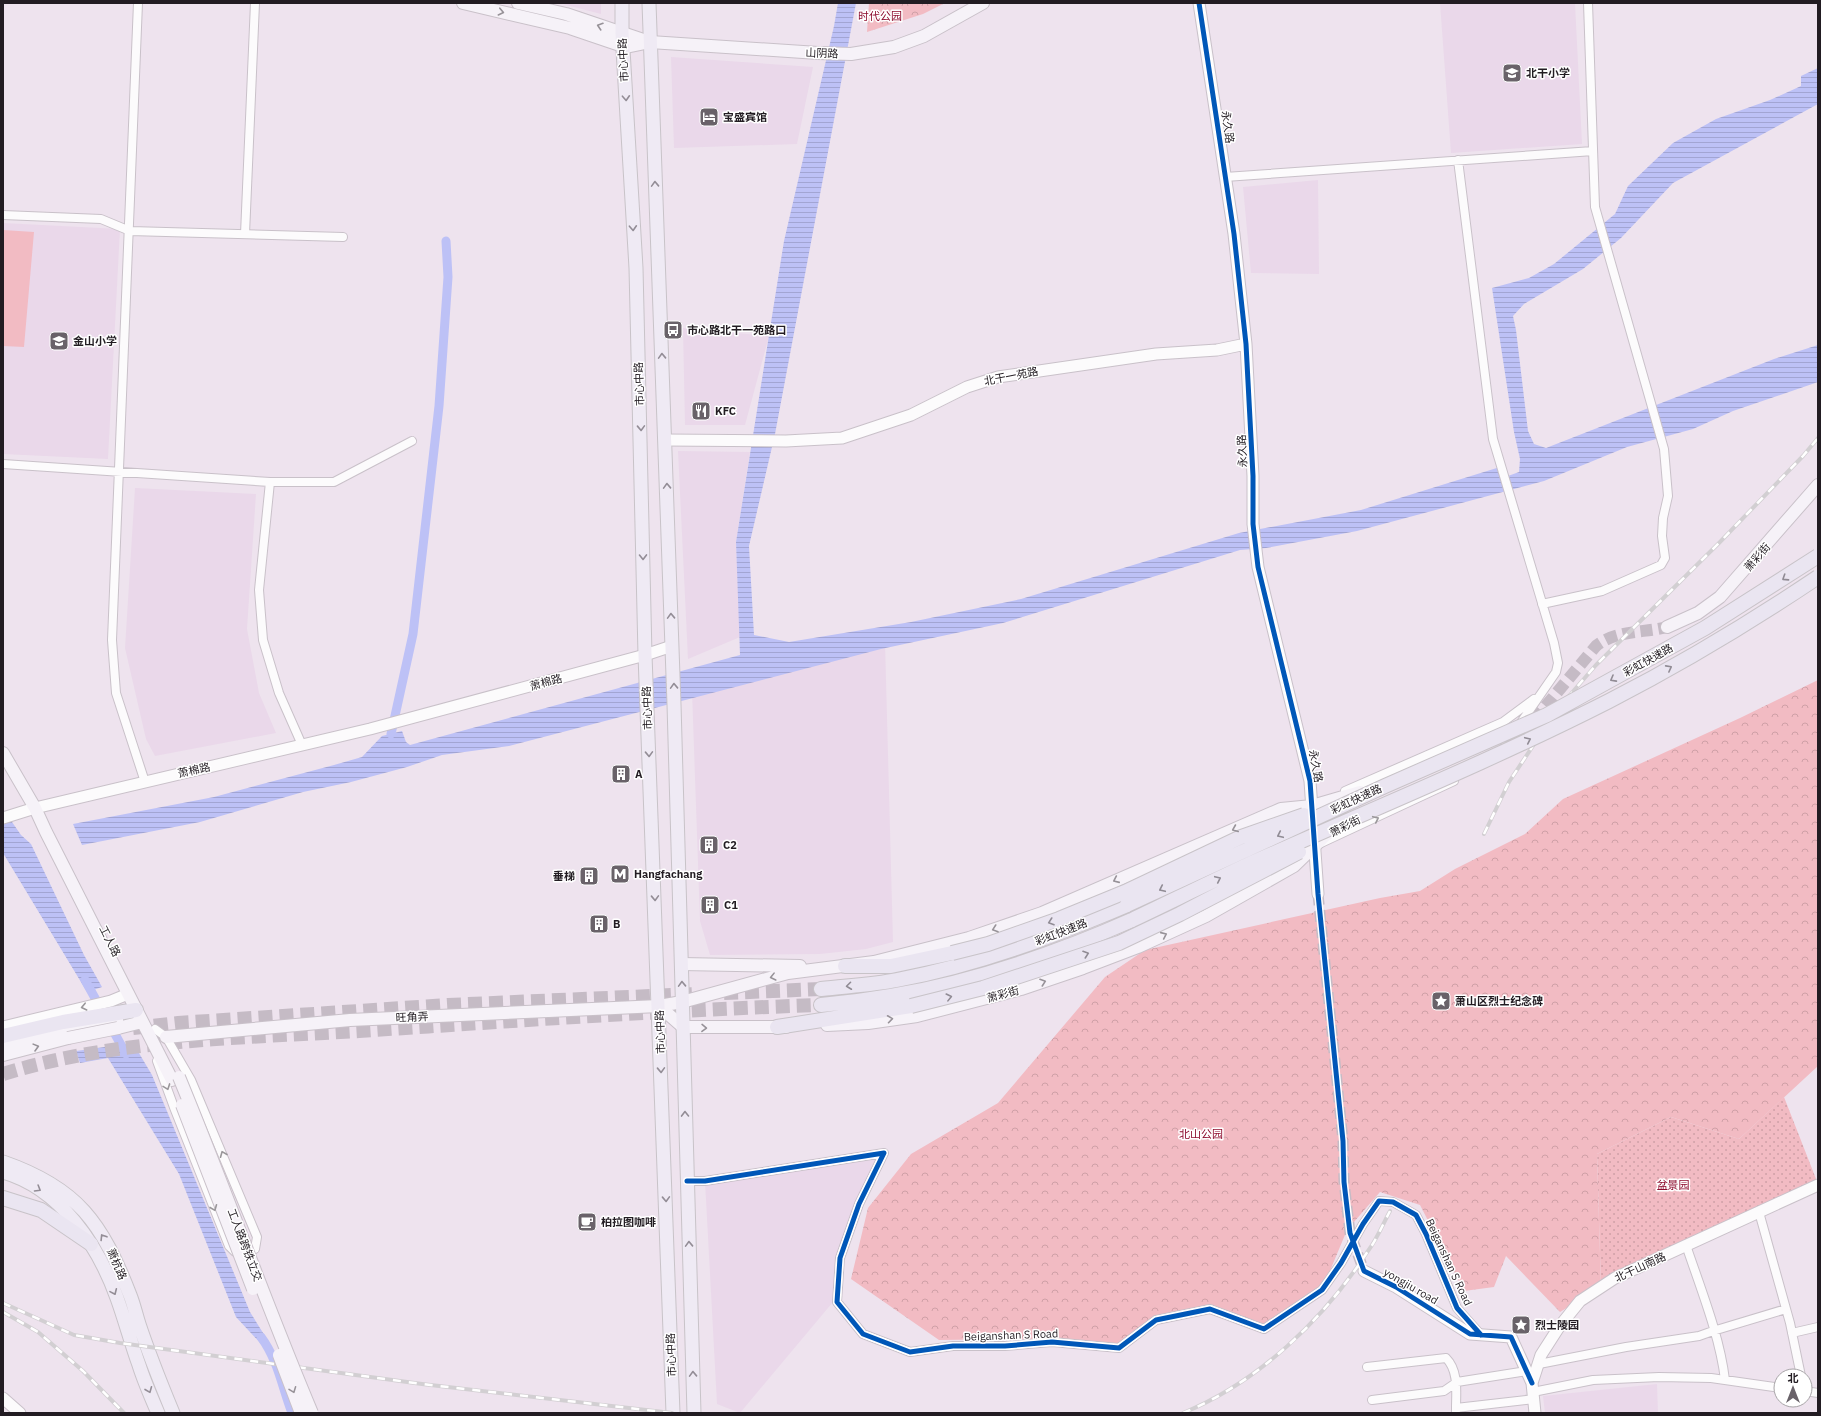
<svg xmlns="http://www.w3.org/2000/svg" width="1821" height="1416" viewBox="0 0 1821 1416" font-family="'IBM Plex Sans','Noto Sans SC',sans-serif">
	<defs>
		<pattern id="grass-dots" width="8" height="8" patternUnits="userSpaceOnUse"><rect width="8" height="8" fill="#f2bbc3"/><path d="M2 2h.1M6 6h.1" fill="none" stroke="#cfa0a7" stroke-width="1.8" stroke-linecap="round"/></pattern>
		<pattern id="park-crowns" width="20" height="18" patternUnits="userSpaceOnUse"><rect width="20" height="18" fill="#f2bbc3"/><path d="M2 6a3 3 0 1 1 6 0M12 15a3 3 0 1 1 6 0" fill="none" stroke="#cfa0a7"/></pattern>
		<pattern id="water-rules" width="6" height="5" patternUnits="userSpaceOnUse"><rect width="6" height="5" fill="#bdc1f6"/><path d="M0 2.5h6" fill="none" stroke="#a2a5d3"/></pattern>
	</defs>
	<rect width="100%" height="100%" fill="#eee3ee"/>
	<path fill="#ead8ea" d="M559,3h42v11z
		M1440,3h135l7,141 -131,9z
		M671,57l142,10 -16,77 -123,4z
		M1318,180l1,94 -68,-1 -8,-86z
		M3,223l117,6 -12,230 -105,-5z
		M683,328l86,8 -24,89h-60z
		M678,451l72,1 -14,90 4,95 -52,22z
		M135,488l121,6 -9,135 12,64 17,40 -121,23 -9,-17 -21,-91z
		M885,642l8,300 -27,7 -46,5 -110,1 -10,-34 -8,-230z
		M884,1153l-44,105 -2,38 -98,117 -23,-9 -12,-223z
		M1657,1384l1,29h-113l-2,-17z"/>
	<path fill="url(#grass-dots)" d="M1784,1097l34,87 -217,103 -4,-133 74,-37 68,22z"/>
	<path fill="url(#park-crowns)" d="M869,3h76l-22,11 -56,18z
		M1818,680v386l-79,73 -68,-22 -74,37 4,133 -41,25 -54,-56 -12,31 -30,4 -44,-86 -40,-13 -33,38 -25,60 -58,39 -54,-20 -54,11 -37,28 -96,-9 -84,1 -88,-61 17,-71 43,-54 87,-51 107,-126 40,-27 235,-52 40,-7 35,-22 70,-35 38,-35 177,-81z"/>
	<path fill="#f2bbc3" d="M3,230l31,2 -10,115 -21,-1z"/>
	<path fill="url(#water-rules)" d="M838,3h18l-81,431 -26,112 5,89 35,7 122,-20 110,-23 218,-66 122,-23 139,-43 8,9 11,-4 1,-13 -6,-27 -22,-144 37,-10 25,-14 61,-50 13,-28 45,-43 43,-24 54,-19 31,-14v-10l17,-8v36l-145,79 -52,55 -38,31 -59,35 -11,12 3,14 12,101 6,13 12,4 228,-89 44,-14v37l-85,29 -40,18 -66,18 -83,34 -187,50 -91,17 -26,2 -237,73 -122,26 -372,97 -67,9 -35,12 -56,15 -48,10 -103,30 -118,23 -9,-21 141,-27 120,-32 28,-8 20,-21 20,-5 4,11 4,3 330,-90 -4,-113 48,-301 50,-215z
		M3,809l18,26 10,9 53,111 18,32 -15,5 -84,-139z
		M133,1043l19,32 98,237 20,32 -5,4 -29,-31 -57,-143 -71,-116 -28,5 -4,-12z"/>
	<g fill="none" stroke-linecap="round" stroke-linejoin="round">
		<path stroke="#bdc1f6" stroke-width="9" d="M391,734l22,-100 26,-228 9,-129 -2,-36
			M85,980l16,29
			M110,1025l16,29
			M261,1337c17,23 21,50 31,76"/>
		<path stroke="#c5bbc5" stroke-width="11" stroke-dasharray="11 5.5" stroke-linecap="butt" d="M1318,894l25,247 1,41 6,51 14,38"/>
		<path stroke="#c5bbc5" stroke-width="12" stroke-dasharray="12 6" stroke-linecap="butt" d="M1534,720l62,-74c20,-16 47,-13 71,-19"/>
		<path stroke="#c5bbc5" stroke-width="14" stroke-dasharray="14 7" stroke-linecap="butt" d="M724,993l97,-4
			M133,1028l45,-5 270,-18 247,-11
			M3,1074c113,-35 238,-36 356,-43 154,-10 308,-21 462,-26"/>
		<g stroke="#c9c1c9" stroke-width="10">
			<path id="minor" d="M138,3l-26,637 4,53 29,89
				M1458,160l35,279 61,204 4,20 -2,9 -54,78
				M1225,177l368,-26
				M3,215l98,4 29,12 213,6
				M245,234l10,-231
				M3,464l267,18h64l78,-41
				M270,482l-11,108 4,50 16,53 23,52
				M1542,604l60,-13 59,-26 4,-7 -3,-22 1,-18 5,-22 -4,-47 -69,-242 -7,-204
				M1345,791l158,-69 31,-23
				M1321,843l133,-62
				M155,1029l11,8 25,43 66,157 -2,12 -8,3h-12l-6,-6 -54,-136 -18,-49
				M687,1181h18l179,-28 -25,51 -19,54 -3,44 26,32 47,18 43,-6h52l47,-4 67,6 37,-28 54,-11 54,20 58,-39 19,-27 22,-39 16,-23 14,1 23,13 10,19 31,74 24,27
				M1759,1212l31,111 11,53
				M1686,1245c14,42 34,91 39,135
				M1792,1333l26,-6
				M1539,1364l87,-17 73,-11 14,-5 73,-22
				M1367,1367l79,-9c13,13 10,34 10,50
				M1805,1391l13,2
				M1533,1392l60,-12 66,-3 52,1 70,10
				M1372,1400l72,-9 13,-9 70,-11
				M1456,1413v-5l78,-9"/>
		</g>
		<g stroke="#c9c1c9" stroke-width="13">
			<path id="tertiary" d="M1199,3l35,231 12,110 7,132v48l5,43 52,214 8,113
				M665,440l121,1 56,-3 69,-23 56,-28 31,-10 158,-23 61,-4 29,-6
				M3,818l32,-10 335,-79 275,-74 27,-9
				M3,1027l108,-26 17,-7
				M1364,1271l32,16 74,47 41,3 21,46
				M3,1398l17,15
				M1535,1413l-3,-30 9,-28 18,-28 21,-26 35,-23 203,-93"/>
		</g>
		<g stroke="#c9c1c9" stroke-width="14">
			<path id="secondary" d="M463,3l107,25 56,19 24,-5 168,11 33,1 43,-7 30,-11 59,-33
				M518,3l48,11 83,28
				M1667,627l31,-14 22,-16 98,-112
				M3,753l32,55 11,24 126,248
				M681,964l119,2
				M659,1006l24,21h103
				M827,1025l41,-2 49,-7 104,-27 62,-21 55,-21 68,-31 88,-50 32,-31 8,-4
				M118,1028l24,-6
				M166,1037l184,-17 309,-14 23,-4 106,-29 86,-11 95,-24 73,-25 239,-104 31,-3 48,-14
				M3,1045l63,-15 51,-10
				M3,1055l65,-17"/>
		</g>
		<g stroke="#c8c3c8" stroke-width="15">
			<path id="primary" d="M622,3v30l14,235 9,387 28,758
				M649,3l25,701 20,709
				M3,1162c75,26 99,61 127,133 4,10 6,20 9,29 10,30 22,60 34,89
				M3,1172c57,16 95,73 114,126 8,22 14,45 22,67 5,16 12,32 19,48"/>
		</g>
		<g stroke="#c8c3c8" stroke-width="16">
			<path id="trunk" d="M845,966h46l61,-13
				M821,989c25,-3 51,-4 76,-9 80,-15 155,-43 230,-75
				M821,1005c24,-2 47,-5 70,-9 83,-14 164,-42 241,-76
				M777,1027l134,-21
				M3,1036l60,-14 73,-12
				M3,1198l38,12 50,34"/>
		</g>
		<use href="#minor" stroke="#fcfbfc" stroke-width="8"/>
		<use href="#tertiary" stroke="#fcfbfc" stroke-width="11"/>
		<use href="#secondary" stroke="#f6f2f8" stroke-width="12"/>
		<use href="#primary" stroke="#efeaf4" stroke-width="13"/>
		<use href="#trunk" stroke="#eae5f1" stroke-width="14"/>
		<g stroke="#d2cfd2" stroke-width="4">
			<path id="rail" d="M1484,834l25,-52 47,-71 40,-46 123,-122 84,-87 15,-18
				M3,1303l71,32 46,8 302,41 250,29
				M3,1312l35,20 45,39 41,42
				M1183,1413c76,-31 141,-94 185,-162 9,-12 15,-27 22,-40"/>
		</g>
		<use href="#rail" stroke="#fff" stroke-width="2.5" stroke-dasharray="8" stroke-linecap="butt"/>
		<g stroke="#c9c1c9" stroke-width="14" stroke-linecap="butt">
			<path id="secondary-bridge" d="M68,1038l50,-10
				M179,1077c46,111 86,225 133,336
				M182,1105l71,184
				M279,1355l22,58"/>
		</g>
		<g stroke="#c8c3c8" stroke-width="16" stroke-linecap="butt">
			<path id="trunk-bridge" d="M1127,905l258,-119 162,-71 158,-87 113,-72
				M1132,920c38,-18 76,-37 115,-55 121,-54 244,-104 362,-164 72,-37 142,-79 209,-124
				M952,953l36,-9 71,-25 66,-27 116,-55 63,-22
				M911,1006l72,-18 136,-45 61,-29 119,-62"/>
		</g>
		<use href="#secondary-bridge" stroke="#f6f2f8" stroke-width="12"/>
		<use href="#trunk-bridge" stroke="#eae5f1" stroke-width="14"/>
		<g stroke="#fff" stroke-width="8">
			<path id="cycleway" d="M1199,3l35,231 12,110 7,132v48l5,43 52,214 8,113 25,247 1,41 6,51 14,38 32,16 74,47 41,3 21,46
				M687,1181h18l179,-28 -25,51 -19,54 -3,44 26,32 47,18 43,-6h52l47,-4 67,6 37,-28 54,-11 54,20 58,-39 19,-27 22,-39 16,-23 14,1 23,13 10,19 31,74 24,27"/>
		</g>
		<use href="#cycleway" stroke="#0057b8" stroke-width="5"/>
	</g>
	<defs><path id="oneway-chevron" d="M-2-3.5L2.5 0L-2 3.5" fill="none" stroke-width="1.6" stroke-linecap="round" stroke-linejoin="round"/></defs>
	<g stroke="#979298">
		<use href="#oneway-chevron" transform="translate(501 12) rotate(13)"/>
		<use href="#oneway-chevron" transform="translate(600 26) rotate(-162)"/>
		<use href="#oneway-chevron" transform="translate(1235 829) rotate(157)"/>
		<use href="#oneway-chevron" transform="translate(1116 880) rotate(156)"/>
		<use href="#oneway-chevron" transform="translate(995 929) rotate(161)"/>
		<use href="#oneway-chevron" transform="translate(1164 935) rotate(-24)"/>
		<use href="#oneway-chevron" transform="translate(773 977) rotate(166)"/>
		<use href="#oneway-chevron" transform="translate(1043 982) rotate(-19)"/>
		<use href="#oneway-chevron" transform="translate(890 1019) rotate(-8)"/>
		<use href="#oneway-chevron" transform="translate(704 1028) rotate(1)"/>
		<use href="#oneway-chevron" transform="translate(36 1047) rotate(-15)"/>
		<use href="#oneway-chevron" transform="translate(293 1390) rotate(69)"/>
	</g>
	<g stroke="#938d96">
		<use href="#oneway-chevron" transform="translate(626 98) rotate(87)"/>
		<use href="#oneway-chevron" transform="translate(655 184) rotate(-92)"/>
		<use href="#oneway-chevron" transform="translate(633 228) rotate(87)"/>
		<use href="#oneway-chevron" transform="translate(662 356) rotate(-92)"/>
		<use href="#oneway-chevron" transform="translate(641 428) rotate(88)"/>
		<use href="#oneway-chevron" transform="translate(667 486) rotate(-92)"/>
		<use href="#oneway-chevron" transform="translate(643 557) rotate(89)"/>
		<use href="#oneway-chevron" transform="translate(671 616) rotate(-92)"/>
		<use href="#oneway-chevron" transform="translate(674 686) rotate(-92)"/>
		<use href="#oneway-chevron" transform="translate(649 754) rotate(88)"/>
		<use href="#oneway-chevron" transform="translate(655 898) rotate(88)"/>
		<use href="#oneway-chevron" transform="translate(682 984) rotate(-92)"/>
		<use href="#oneway-chevron" transform="translate(661 1070) rotate(88)"/>
		<use href="#oneway-chevron" transform="translate(685 1114) rotate(-91)"/>
		<use href="#oneway-chevron" transform="translate(38 1189) rotate(31)"/>
		<use href="#oneway-chevron" transform="translate(666 1199) rotate(88)"/>
		<use href="#oneway-chevron" transform="translate(103 1237) rotate(-122)"/>
		<use href="#oneway-chevron" transform="translate(689 1244) rotate(-92)"/>
		<use href="#oneway-chevron" transform="translate(114 1292) rotate(66)"/>
		<use href="#oneway-chevron" transform="translate(693 1374) rotate(-92)"/>
		<use href="#oneway-chevron" transform="translate(149 1390) rotate(68)"/>
	</g>
	<g stroke="#908b94">
		<use href="#oneway-chevron" transform="translate(1785 578) rotate(147)"/>
		<use href="#oneway-chevron" transform="translate(1669 668) rotate(-28)"/>
		<use href="#oneway-chevron" transform="translate(1613 679) rotate(151)"/>
		<use href="#oneway-chevron" transform="translate(1528 740) rotate(-25)"/>
		<use href="#oneway-chevron" transform="translate(1280 835) rotate(155)"/>
		<use href="#oneway-chevron" transform="translate(1218 879) rotate(-25)"/>
		<use href="#oneway-chevron" transform="translate(1162 889) rotate(155)"/>
		<use href="#oneway-chevron" transform="translate(1051 922) rotate(161)"/>
		<use href="#oneway-chevron" transform="translate(1086 954) rotate(-19)"/>
		<use href="#oneway-chevron" transform="translate(849 986) rotate(173)"/>
		<use href="#oneway-chevron" transform="translate(949 997) rotate(-14)"/>
	</g>
	<g stroke="#9a979a">
		<use href="#oneway-chevron" transform="translate(1376 819) rotate(-25)"/>
		<use href="#oneway-chevron" transform="translate(84 1007) rotate(167)"/>
		<use href="#oneway-chevron" transform="translate(167 1087) rotate(70)"/>
		<use href="#oneway-chevron" transform="translate(223 1154) rotate(-112)"/>
		<use href="#oneway-chevron" transform="translate(214 1208) rotate(68)"/>
	</g>
	<defs>
		<g id="school-square" transform="scale(1)"><rect x="-9" y="-9" width="18" height="18" rx="4" fill="#696269" stroke="#fff"/><path d="M0-5L7-2L0 1L-7-2ZM-4 1L0 2.5L4 1V4Q0 6-4 4Z" fill="#fff"/></g>
		<g id="hotel-square" transform="scale(1)"><rect x="-9" y="-9" width="18" height="18" rx="4" fill="#696269" stroke="#fff"/><path d="M-6-4.5h1.5V1H6V5H4.5V3h-9V5H-6ZM-4 0a1.8 1.8 0 1 1 3.6 0ZM.5 0V-2.5h3Q6-2.5 6 0Z" fill="#fff"/></g>
		<g id="bus-square" transform="scale(1)"><rect x="-9" y="-9" width="18" height="18" rx="4" fill="#696269" stroke="#fff"/><path d="M-5-6H5V4H4V6H2V4H-2V6H-4V4H-5ZM-3.5-4V0h7V-4ZM-3.5 1.2v1.5H-2V1.2ZM2 1.2v1.5H3.5V1.2Z" fill="#fff"/></g>
		<g id="restaurant-square" transform="scale(1)"><rect x="-9" y="-9" width="18" height="18" rx="4" fill="#696269" stroke="#fff"/><path d="M-5-6h1v4h1v-4h1v4h1v-4h1v5L-1.5 .5V6h-2V.5L-5-1ZM5-6V6H3V1.5H1.5Q1.5-4 5-6Z" fill="#fff"/></g>
		<g id="building-square" transform="scale(1)"><rect x="-9" y="-9" width="18" height="18" rx="4" fill="#696269" stroke="#fff"/><path d="M-4-6H4V6H1V3H-1V6H-4ZM-2.5-4.3h1.7v1.8h-1.7ZM.8-4.3h1.7v1.8H.8ZM-2.5-1h1.7V.8h-1.7ZM.8-1h1.7V.8H.8Z" fill="#fff"/></g>
		<g id="metro-square" transform="scale(1)"><rect x="-9" y="-9" width="18" height="18" rx="4" fill="#696269" stroke="#fff"/><path d="M-5.5 5V-5H-3L0 0L3-5H5.5V5H3V-.5L0 4L-3-.5V5Z" fill="#fff"/></g>
		<g id="sight-square" transform="scale(1)"><rect x="-9" y="-9" width="18" height="18" rx="4" fill="#696269" stroke="#fff"/><path d="M0-6L1.8-2.2L6-1.7L2.9 1.2L3.7 5.4L0 3.3L-3.7 5.4L-2.9 1.2L-6-1.7L-1.8-2.2Z" fill="#fff"/></g>
		<g id="cafe-square" transform="scale(1)"><rect x="-9" y="-9" width="18" height="18" rx="4" fill="#696269" stroke="#fff"/><path d="M-5.5-4.5H6V0H3Q3 3.5 0 3.5H-2.5Q-5.5 3.5-5.5 0ZM3-3.2v2h1.7v-2ZM-6 4.5H4V6H-6Z" fill="#fff"/></g>
	</defs>
	<g fill-rule="evenodd">
		<use href="#school-square" x="1512" y="73"/>
		<use href="#hotel-square" x="709" y="117"/>
		<use href="#bus-square" x="673" y="330"/>
		<use href="#school-square" x="59" y="341"/>
		<use href="#restaurant-square" x="701" y="411"/>
		<use href="#building-square" x="621" y="774"/>
		<use href="#building-square" x="709" y="845"/>
		<use href="#metro-square" x="620" y="874"/>
		<use href="#building-square" x="589" y="876"/>
		<use href="#building-square" x="710" y="905"/>
		<use href="#building-square" x="599" y="924"/>
		<use href="#sight-square" x="1441" y="1001"/>
		<use href="#cafe-square" x="587" y="1222"/>
		<use href="#sight-square" x="1521" y="1325"/>
	</g>
	<g text-anchor="middle" dominant-baseline="central" stroke-width="3" stroke-linejoin="round" paint-order="stroke">
		<g font-size="11" fill="#8d0b2d" stroke="#fff">
			<text x="880" y="16">时代公园</text>
			<text x="1201" y="1134">北山公园</text>
			<text x="1673" y="1185">盆景园</text>
		</g>
		<g font-size="11" fill="#221c22" stroke="#fff">
			<text transform="translate(822 53) rotate(2)">山阴路</text>
			<text transform="translate(623 60) rotate(-93)">市心中路</text>
			<text transform="translate(1228 127) rotate(82)">永久路</text>
			<text transform="translate(1011 376) rotate(-11)">北干一苑路</text>
			<text transform="translate(639 384) rotate(-92)">市心中路</text>
			<text transform="translate(1242 451) rotate(-93)">永久路</text>
			<text transform="translate(1757 557) rotate(-49)">萧彩街</text>
			<text transform="translate(1648 660) rotate(-29)">彩虹快速路</text>
			<text transform="translate(546 682) rotate(-15)">萧棉路</text>
			<text transform="translate(647 708) rotate(-92)">市心中路</text>
			<text transform="translate(1316 766) rotate(79)">永久路</text>
			<text transform="translate(194 770) rotate(-13)">萧棉路</text>
			<text transform="translate(1356 799) rotate(-25)">彩虹快速路</text>
			<text transform="translate(1345 826) rotate(-27)">萧彩街</text>
			<text transform="translate(1061 932) rotate(-21)">彩虹快速路</text>
			<text transform="translate(110 941) rotate(63)">工人路</text>
			<text transform="translate(1003 994) rotate(-15)">萧彩街</text>
			<text transform="translate(412 1017) rotate(-3)">旺角弄</text>
			<text transform="translate(660 1032) rotate(-92)">市心中路</text>
			<text transform="translate(245 1245) rotate(69)">工人路跨铁立交</text>
			<text transform="translate(1449 1262) rotate(65)">Beiganshan S Road</text>
			<text transform="translate(117 1264) rotate(66)">萧杭路</text>
			<text transform="translate(1640 1267) rotate(-25)">北干山南路</text>
			<text transform="translate(1411 1286) rotate(30)">yongjiu road</text>
			<text transform="translate(1011 1335) rotate(-2)">Beiganshan S Road</text>
			<text transform="translate(671 1355) rotate(-92)">市心中路</text>
		</g>
		<g font-size="11" font-weight="bold" fill="#221c22" stroke="#fff" text-anchor="start">
			<text x="1526" y="73">北干小学</text>
			<text x="723" y="117">宝盛宾馆</text>
			<text x="687" y="330">市心路北干一苑路口</text>
			<text x="73" y="341">金山小学</text>
			<text x="715" y="411">KFC</text>
			<text x="635" y="774">A</text>
			<text x="723" y="845">C2</text>
			<text x="634" y="874">Hangfachang</text>
			<text x="575" y="876" text-anchor="end">垂梯</text>
			<text x="724" y="905">C1</text>
			<text x="613" y="924">B</text>
			<text x="1455" y="1001">萧山区烈士纪念碑</text>
			<text x="601" y="1222">柏拉图咖啡</text>
			<text x="1535" y="1325">烈士陵园</text>
		</g>
	</g>
	<rect width="1821" height="1416" fill="none" stroke="#221c22" stroke-width="8"/>
	<g transform="translate(1793 1388)"><circle r="19" fill="#ffffff" stroke="#a7a4a7"/>
	<path d="M0-3L7 15L0 10L-7 15Z" fill="#696269"/>
	<text y="-6" font-size="11" font-weight="bold" text-anchor="middle" fill="#221c22">北</text>
	</g>
</svg>
